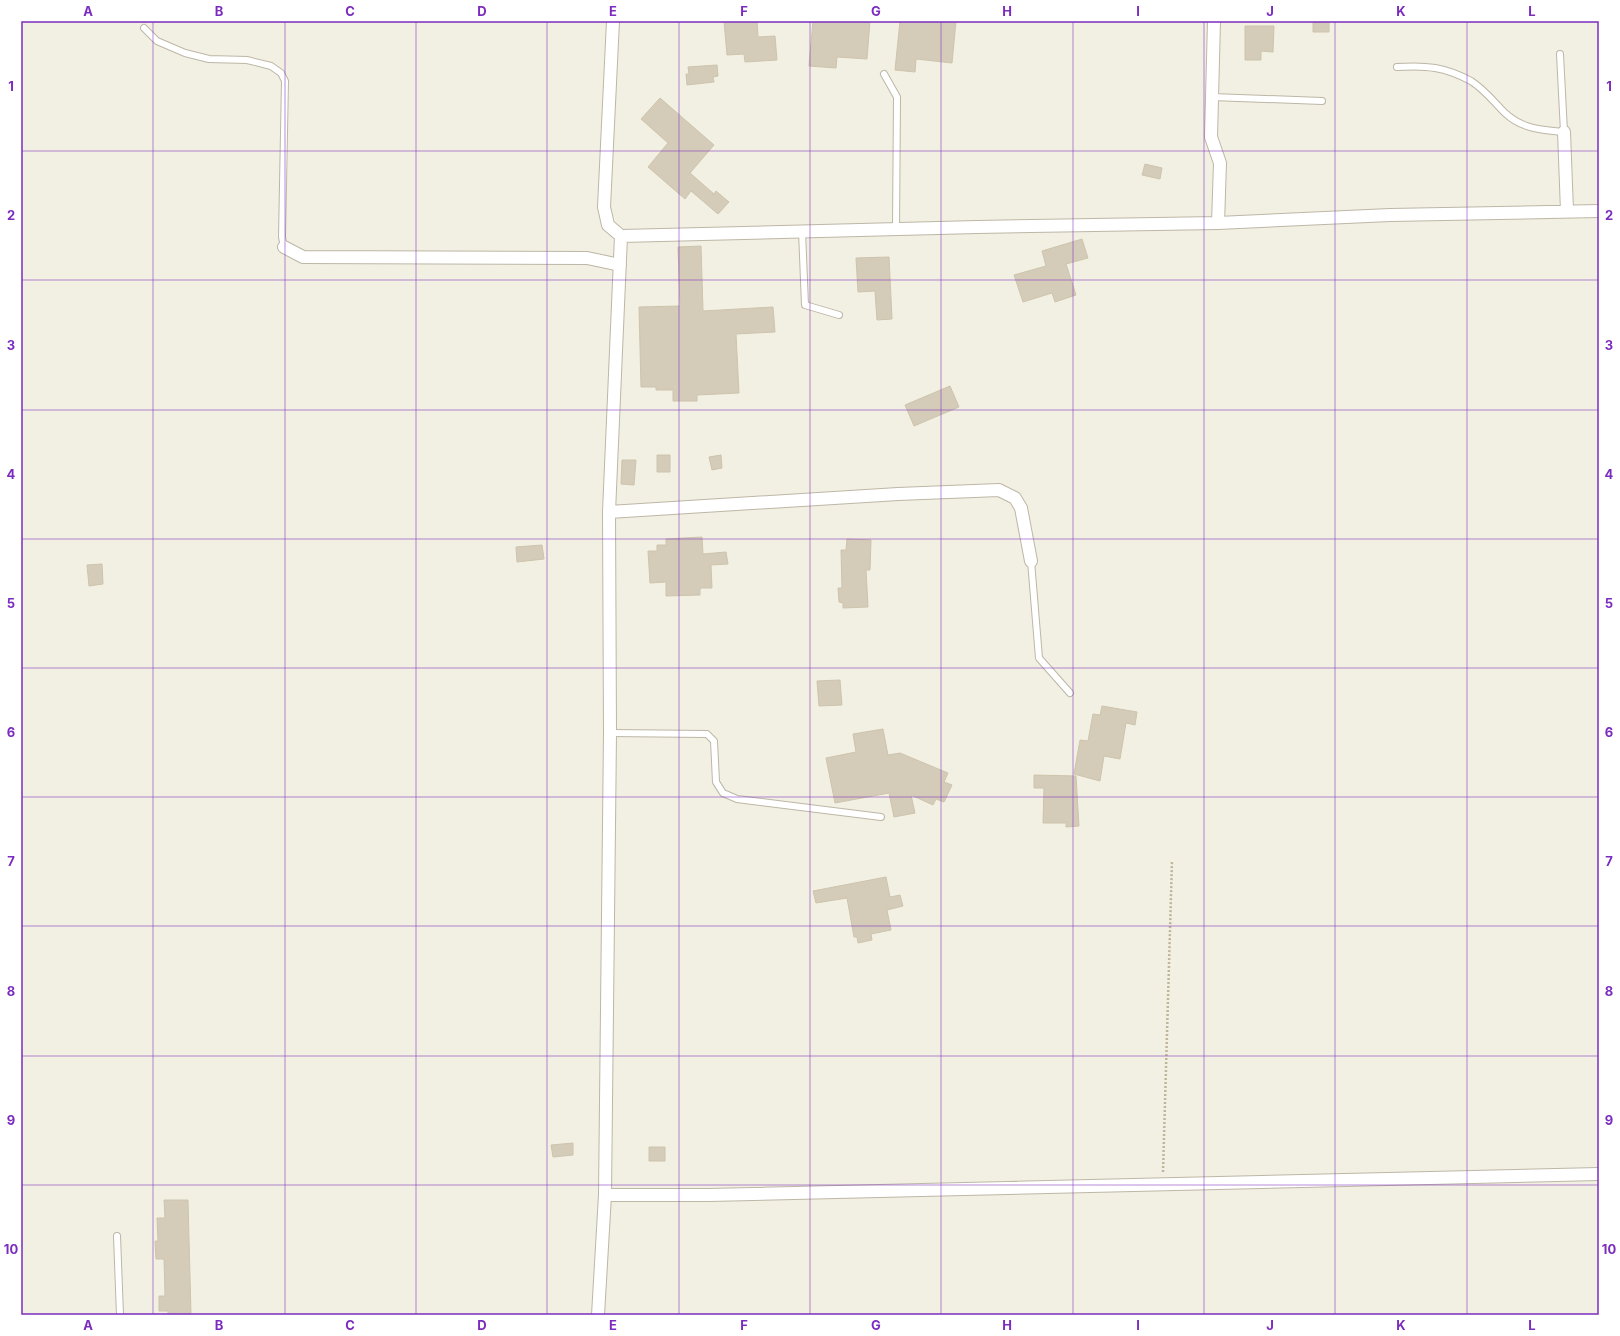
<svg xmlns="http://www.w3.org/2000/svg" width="1620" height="1336" viewBox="0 0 1620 1336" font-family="Inter,sans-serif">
	<rect width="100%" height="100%" fill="#f2efe3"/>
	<path fill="#d4cbb9" stroke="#cec4ac" d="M724,21h33l1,16 17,-1 2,24 -32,2 -1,-8 -17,1z
		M813,21h57l-3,38 -30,-2 -1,11 -27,-2z
		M900,21h56l-4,42 -36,-4 -1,13 -20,-2z
		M1313,21h16v11h-16z
		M1245,26h29l-1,26 -12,-1v9h-16z
		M717,65l1,11 -5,1 1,5 -27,3 -1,-11h3l-1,-7z
		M660,98l54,47 -24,28 24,21 2,-3 13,11 -11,12 -27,-23 -6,8 -37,-32 20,-24 -27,-24z
		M1145,164l17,4 -2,11 -18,-4z
		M1082,239l6,19 -22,6 10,31 -21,7 -3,-9 -29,9 -9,-27 32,-9 -4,-15z
		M701,246l2,65 70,-4 2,25 -39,2 3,59 -42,2v6h-24v-11h-17v-3h-15l-2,-80 41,-1 -2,-59z
		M889,257l3,62 -15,1 -2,-29 -17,1 -2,-34z
		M950,386l9,21 -45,19 -9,-21z
		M657,455h13v17h-13z
		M721,455l1,13 -10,2 -3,-13z
		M622,460h14l-2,25 -13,-1z
		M702,537l1,17 23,-2 2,12 -17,1 1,23h-12v7l-34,1v-14l-16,1 -2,-32h9v-6h9v-6z
		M847,539l24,1 -1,30h-4l2,37 -25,1v-5l-4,-1 -1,-14h4l-1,-38h5z
		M542,545l2,14 -27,3 -1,-15z
		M102,564l1,20 -14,2 -2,-21z
		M840,680l2,25 -23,1 -2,-25z
		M1102,706l35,6 -2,13 -9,-2 -6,36 -16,-3 -4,25 -26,-7 6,-34 8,1 5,-27 7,1z
		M883,729l5,26 12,-2 48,20 -4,9 8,3 -8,17 -8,-3 -3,6 -22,-10 4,18 -21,4 -5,-24 -54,10 -9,-45 30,-6 -3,-18z
		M1034,775l42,1 3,50 -13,1v-4h-23l1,-35h-10z
		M886,877l4,20 10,-2 3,11 -16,4 4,20 -20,4 1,6 -14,3 -1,-6h-3l-7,-39 -31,5 -3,-12z
		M573,1143v12l-20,2 -2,-12z
		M649,1147h16v14h-16z
		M164,1200h24l3,115h-23v-4h-9v-15h6l-1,-37h-8l-1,-18h3l-1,-23h8z"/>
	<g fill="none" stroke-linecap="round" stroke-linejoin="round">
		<g stroke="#bdb7a6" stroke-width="8">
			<path id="service" d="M144,28l13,13 28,12 24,6 38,1 24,6 10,7 4,8 -3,156 2,10
				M1397,67c29,-2 48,0 74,14 13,8 23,21 34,32 17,16 37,17 59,19l-4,-78
				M884,74l13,23 -1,132
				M1212,97l110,4
				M802,231l3,74 34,10
				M1031,561l8,97 31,35
				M610,733l97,1 7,7 2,41 7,11 14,6 144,18
				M117,1236l3,79"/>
		</g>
		<g stroke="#bdb7a6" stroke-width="14">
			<path id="minor" d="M613,21l-9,186 4,18 13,11 356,-9 241,-4 172,-8 209,-4
				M1214,21l-3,116 9,26 -2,60
				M1564,132l3,79
				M284,247l19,10 284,1 33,7
				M609,512l289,-18 101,-4 16,8 6,10 10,53
				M605,1195h104l890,-21
				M598,1315l7,-120 5,-462 -1,-221 12,-276"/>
		</g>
		<path stroke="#bfb597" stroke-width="2.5" stroke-dasharray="2 2" stroke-linecap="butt" d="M1163,1172l9,-311"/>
		<use href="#service" stroke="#fff" stroke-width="6"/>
		<use href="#minor" stroke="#fff" stroke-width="12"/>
	</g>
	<path fill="none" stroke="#7b2cbf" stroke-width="1" stroke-opacity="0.55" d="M153,21v1294M285,21v1294M416,21v1294M547,21v1294M679,21v1294M810,21v1294M941,21v1294M1073,21v1294M1204,21v1294M1335,21v1294M1467,21v1294M21,151h1578M21,280h1578M21,410h1578M21,539h1578M21,668h1578M21,797h1578M21,926h1578M21,1056h1578M21,1185h1578"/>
	<rect width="1620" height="1336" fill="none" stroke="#ffffff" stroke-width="44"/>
	<rect x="22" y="22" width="1576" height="1292" fill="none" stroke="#7b2cbf" stroke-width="1.5"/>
	<g font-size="13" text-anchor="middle" font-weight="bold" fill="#7b2cbf">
		<text x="88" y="16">A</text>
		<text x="219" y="16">B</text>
		<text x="350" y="16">C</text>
		<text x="482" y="16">D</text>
		<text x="613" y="16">E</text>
		<text x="744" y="16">F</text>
		<text x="876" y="16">G</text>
		<text x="1007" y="16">H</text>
		<text x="1138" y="16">I</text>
		<text x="1270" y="16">J</text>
		<text x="1401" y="16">K</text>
		<text x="1532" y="16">L</text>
		<text x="11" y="91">1</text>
		<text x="1609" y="91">1</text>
		<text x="11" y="220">2</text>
		<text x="1609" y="220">2</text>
		<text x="11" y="350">3</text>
		<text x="1609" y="350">3</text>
		<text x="11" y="479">4</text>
		<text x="1609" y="479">4</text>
		<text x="11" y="608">5</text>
		<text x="1609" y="608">5</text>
		<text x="11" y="737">6</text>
		<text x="1609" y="737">6</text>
		<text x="11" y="866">7</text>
		<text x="1609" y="866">7</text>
		<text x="11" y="996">8</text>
		<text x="1609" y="996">8</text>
		<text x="11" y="1125">9</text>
		<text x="1609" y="1125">9</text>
		<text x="11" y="1254">10</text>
		<text x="1609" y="1254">10</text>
		<text x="88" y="1330">A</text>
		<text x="219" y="1330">B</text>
		<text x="350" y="1330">C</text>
		<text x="482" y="1330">D</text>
		<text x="613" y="1330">E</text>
		<text x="744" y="1330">F</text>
		<text x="876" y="1330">G</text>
		<text x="1007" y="1330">H</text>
		<text x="1138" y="1330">I</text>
		<text x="1270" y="1330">J</text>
		<text x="1401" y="1330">K</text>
		<text x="1532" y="1330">L</text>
	</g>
</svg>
